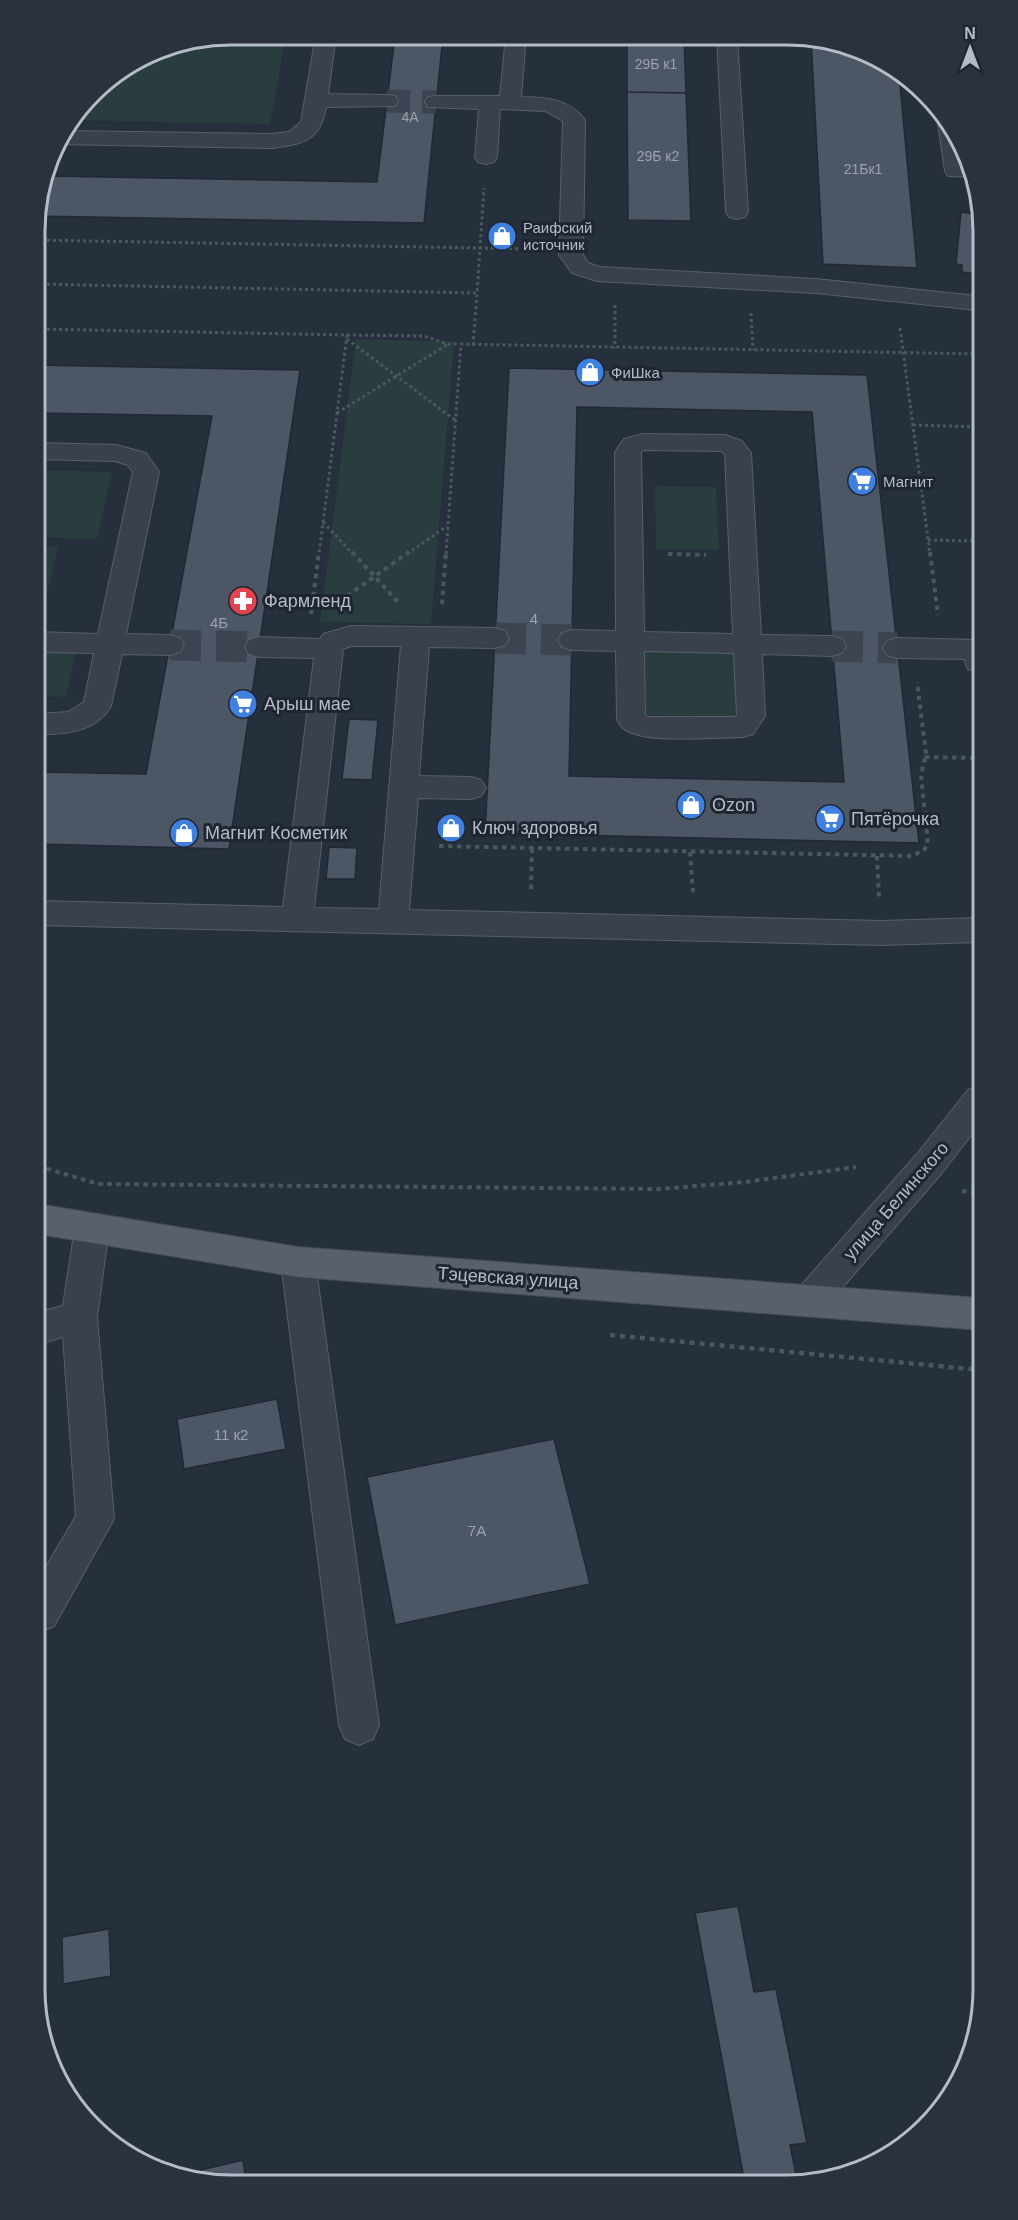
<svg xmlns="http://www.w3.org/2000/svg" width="1018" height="2220" viewBox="0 0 1018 2220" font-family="Helvetica,sans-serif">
	<rect width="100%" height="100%" fill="#262f3c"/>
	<path fill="#293c3e" d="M231,35h55l-16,89 -197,-4 28,-37 55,-34z
		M356,339l98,3 -23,282 -111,-2z
		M36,470l76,2 -15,67 -61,-2z
		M655,486l61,1 3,63 -63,-1z
		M36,547h22l-15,64h-7z
		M36,649l40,1 -10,47 -29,-1z
		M645,649l90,2 3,66 -92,-2z"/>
	<path fill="#4d5665" stroke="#212833" stroke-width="1.5" fill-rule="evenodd" d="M395,36h48l-19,187 -389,-7 11,-40 331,6z
		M627,37h57l2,56 -59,-1z
		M811,38h14l74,36 18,194 -94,-4z
		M627,92l59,1 5,128 -63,-1z
		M961,212l16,2v60l-15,-2v-7l-6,-1z
		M35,365l265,5 -71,479 -192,-5v-72l109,2 66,-358 -176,-3z
		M509,368l358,7 52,468 -434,-10zM577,407l235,5 32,370 -275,-6z
		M349,719l29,1 -6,60 -30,-1z
		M329,847l28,1 -2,31h-29z
		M277,1399l9,50 -102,20 -7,-50z
		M554,1439l36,145 -195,41 -28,-148z
		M738,1906l16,86 22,-3 31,154 -17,2 7,34h-53l-49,-266z
		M109,1929l2,47 -48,8 -1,-47z
		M243,2160l3,22h-53l-13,-7z"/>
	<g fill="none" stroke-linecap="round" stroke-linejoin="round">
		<path stroke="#3c4451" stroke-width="23" stroke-dasharray="23 12" stroke-linecap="butt" d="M387,101l49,1"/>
		<path stroke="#3c4451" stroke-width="31" stroke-dasharray="31 15" stroke-linecap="butt" d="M495,638l77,2
			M170,645l89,2
			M832,646l65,2"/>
		<g stroke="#585f6a" stroke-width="2">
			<path id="minor" d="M316,35h20l-8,59 59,1 8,1 3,5 -3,5 -69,1c-6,35 -24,37 -55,41l-216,-4 9,-13 207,3 18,-2 12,-10z
				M506,36h20l-5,61c24,0 49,2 64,23l-2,135 5,8 12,4 216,12 161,17v14l-161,-17 -219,-12 -25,-8 -13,-18 4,-134 -18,-10 -45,-2 -3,48 -3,5 -8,2 -8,-2 -3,-5 4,-48 -51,-2 -3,-5 3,-5 8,-1h64z
				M717,38h20l11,174 -3,5 -8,2 -8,-2 -3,-5z
				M945,117c12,16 18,28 21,47h4l6,13 -28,-1 -3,-5 -7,-48z
				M643,434l82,1 17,6 9,12 10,182 71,1 10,3 4,7 -4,7 -10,3 -70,-2 3,62 -12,18 -10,3c-28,0 -91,6 -113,-5 -7,-2 -10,-7 -13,-13l-1,-68 -44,-1 -10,-3 -4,-7 4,-7 10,-3 44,1 -1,-179 9,-13zM644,450l77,1 4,3 8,180 -89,-2 -3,-180zM644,651l90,2 3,62 -2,2h-87l-3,-2z
				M36,443l80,2 30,8 13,19 -33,162 44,1 10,3 4,7 -4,7 -10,3 -48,-1 -11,52c-15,26 -47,29 -74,28v-20l31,-2 16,-10 10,-49 -58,-1v-20l62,2 35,-162 -5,-7 -13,-4 -79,-2z
				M351,626l144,2 10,3 4,7 -4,7 -10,3 -66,-1 -10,129 52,1 10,3 5,8 -5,8 -10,3 -53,-1 -9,112 473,11 97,-3v24l-97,3 -845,-20v-24l246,6 31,-249 -55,-1 -10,-3 -4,-7 4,-7 10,-3 61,2 3,-5zM351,646h50l-22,263 -65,-1 29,-259z
				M897,638l81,2v32l-10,-3 -4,-10 -67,-1 -10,-3 -4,-7 4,-7z
				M980,1086v38l-39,50 -119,137 -12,5 -12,-5 -6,-11 6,-11 119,-135 51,-64z
				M92,1213l12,5 5,10 -12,89 17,202 -60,107 -14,6v-55l36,-61 -13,-179 -24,7v-32l24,-6 12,-78 5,-10z
				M298,1247l12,4 5,11 64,463 -6,14 -14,6 -14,-6 -6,-14 -58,-463 5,-11z"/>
		</g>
		<g stroke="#434a55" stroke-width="2">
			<path id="major" d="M38,1204l260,43 683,51v32l-683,-53 -260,-43z"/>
		</g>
		<path stroke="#48595c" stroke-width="3" stroke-dasharray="3 3" stroke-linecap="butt" d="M35,240l500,9
			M35,284l442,9 7,-105
			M615,305v43
			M751,313l2,37
			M900,328l30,226
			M35,329l312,6 -28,219
			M347,335l77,1 24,8h13
			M347,339l108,81
			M473,345l4,-52
			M337,413l111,-69
			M913,425l65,2
			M323,522l30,32
			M928,540l50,1
			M407,554l40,-28
			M446,554l15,-210 516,10"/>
		<path stroke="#48595c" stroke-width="4" stroke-dasharray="4.5 4.5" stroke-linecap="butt" d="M352,552l46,50
			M930,552l8,63
			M668,554l38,1
			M340,601l69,-49
			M442,604l4,-52
			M311,614l8,-62
			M925,757l54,1
			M439,846l473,10 12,-6 4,-6 -7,-69 5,-21 -9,-72
			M690,852l3,41
			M877,856l2,42
			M531,889l1,-41
			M38,1166l60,18 562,5 85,-7 111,-15
			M962,1191l18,2"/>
		<path stroke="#48595c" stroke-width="4.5" stroke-dasharray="5 5" stroke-linecap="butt" d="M610,1335l371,35"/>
		<use href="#minor" fill="#3a414c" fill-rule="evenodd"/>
		<use href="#major" fill="#58606c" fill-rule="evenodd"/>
	</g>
	<defs>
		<g id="shop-disc" transform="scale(1.5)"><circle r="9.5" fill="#3f7fe0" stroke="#1f2631"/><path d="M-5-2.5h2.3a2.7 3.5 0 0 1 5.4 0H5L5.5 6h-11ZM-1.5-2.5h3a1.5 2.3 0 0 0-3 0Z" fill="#fff"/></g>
		<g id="supermarket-disc" transform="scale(1.5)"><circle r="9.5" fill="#3f7fe0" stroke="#1f2631"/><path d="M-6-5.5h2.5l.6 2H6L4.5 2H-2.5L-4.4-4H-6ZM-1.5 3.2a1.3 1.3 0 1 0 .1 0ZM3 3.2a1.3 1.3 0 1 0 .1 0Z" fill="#fff"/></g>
		<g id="pharmacy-disc" transform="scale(1.5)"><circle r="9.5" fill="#e0444e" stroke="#1f2631"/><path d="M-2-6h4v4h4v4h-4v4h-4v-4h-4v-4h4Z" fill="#fff"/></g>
	</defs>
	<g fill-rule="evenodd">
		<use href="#shop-disc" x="502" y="236"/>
		<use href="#shop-disc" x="590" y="372"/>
		<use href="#supermarket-disc" x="862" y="481"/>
		<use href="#pharmacy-disc" x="243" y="601"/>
		<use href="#supermarket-disc" x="243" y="704"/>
		<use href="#shop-disc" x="691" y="805"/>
		<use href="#supermarket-disc" x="830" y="819"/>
		<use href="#shop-disc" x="451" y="828"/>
		<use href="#shop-disc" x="184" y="833"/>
	</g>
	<g text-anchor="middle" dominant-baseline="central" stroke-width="6" stroke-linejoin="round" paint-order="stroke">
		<g font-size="14" fill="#9ca2ae">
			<text x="656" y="64">29Б к1</text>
			<text x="410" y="117">4А</text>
			<text x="658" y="156">29Б к2</text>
			<text x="863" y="169">21Бк1</text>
		</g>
		<g font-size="15" fill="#b6bcc7" stroke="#1f2631" text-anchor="start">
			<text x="523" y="227">Раифский<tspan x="523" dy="17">источник</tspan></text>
			<text x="611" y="372">ФиШка</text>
			<text x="883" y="481">Магнит</text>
		</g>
		<g font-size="15" fill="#9ca2ae">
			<text x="534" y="618">4</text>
			<text x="219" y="622">4Б</text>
			<text x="231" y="1434">11 к2</text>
			<text x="477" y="1530">7А</text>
		</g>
		<g font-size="18" fill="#b6bcc7" stroke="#1f2631" text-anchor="start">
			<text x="264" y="601">Фармленд</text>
			<text x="264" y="704">Арыш мае</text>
			<text x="712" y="805">Ozon</text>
			<text x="851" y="819">Пятёрочка</text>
			<text x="472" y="828">Ключ здоровья</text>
			<text x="205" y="833">Магнит Косметик</text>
		</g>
		<g font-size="18" fill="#b6bcc7" stroke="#1f2631">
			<text transform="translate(896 1201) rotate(-49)">улица Белинского</text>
			<text transform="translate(508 1278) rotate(4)">Тэцевская улица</text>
		</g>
	</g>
	<path d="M0 0H1018V2220H0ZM231 45H787A186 186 0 0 1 973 231V1989A186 186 0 0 1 787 2175H231A186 186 0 0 1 45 1989V231A186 186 0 0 1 231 45Z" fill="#2b323d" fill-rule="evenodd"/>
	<path fill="none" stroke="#b6bcc7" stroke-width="3" d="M231 45H787A186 186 0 0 1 973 231V1989A186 186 0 0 1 787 2175H231A186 186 0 0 1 45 1989V231A186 186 0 0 1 231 45Z"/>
	<g transform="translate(970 48)" stroke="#1f2631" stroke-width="4.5" paint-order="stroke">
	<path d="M0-4.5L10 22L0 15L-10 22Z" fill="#b6bcc7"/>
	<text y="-9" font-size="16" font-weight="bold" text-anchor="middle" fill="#b6bcc7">N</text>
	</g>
</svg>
